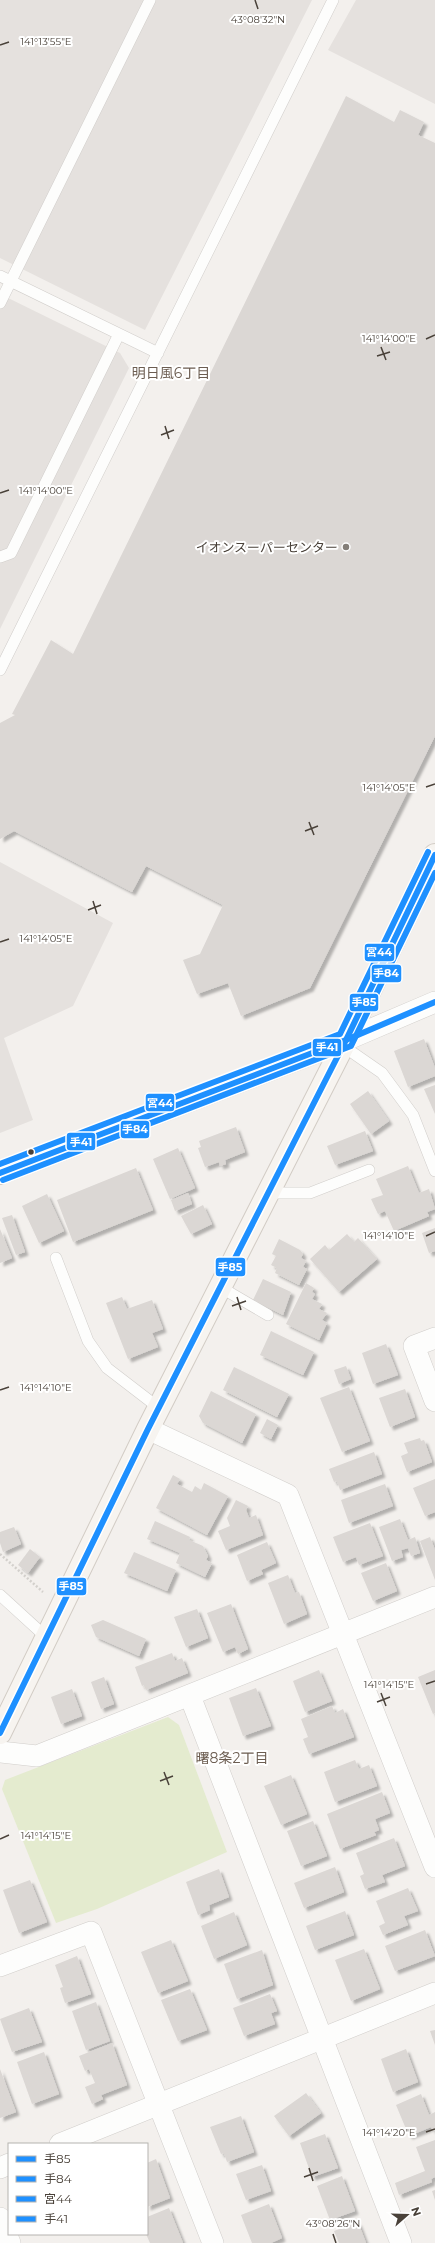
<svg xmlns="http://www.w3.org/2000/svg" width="435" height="2243" viewBox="0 0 435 2243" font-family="Montserrat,'Noto Sans JP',sans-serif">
	<defs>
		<filter id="shadow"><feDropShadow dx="3.5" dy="3.5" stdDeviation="1" flood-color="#0004"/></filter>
	</defs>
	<rect width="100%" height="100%" fill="#f3f0ed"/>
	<path fill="#e4ebcf" d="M168,1717l11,8 48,127 -130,57 -41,14 -54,-134 3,-9z"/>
	<path fill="#e5e1de" d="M0,0h312l-167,330 -145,-72z
		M356,0h79v104l-107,-54z
		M0,294l120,59 9,15 -129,261z
		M0,862l113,61 -40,83 -69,32 29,82 -33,13z"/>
	<path fill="#dbd7d4" filter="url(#shadow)" d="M346,96l48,26 6,-12 24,12 -6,13 17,8v593l-125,252 -69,28 -13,-33 -31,11 -14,-34 17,-6 23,-49 -77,-39 -14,26 -118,-61 -14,8v-116l15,-8 -3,-1 39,-74 22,14z
		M424,1039l11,29v8l-27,11 -14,-36z
		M435,1085v29l-11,-25z
		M368,1091l21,30 -18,13 -21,-30z
		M236,1127l9,25 -20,8 1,4 -6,2 -1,-4 -14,5 -7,-19 3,-1 -2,-6z
		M365,1131l8,20 -38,14 -8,-19z
		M178,1148l17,40 -25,11 -17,-40z
		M408,1166l11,27 10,-4 6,20 -8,3 2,4 -35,15 -9,-20 -7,3 -7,-15 12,-4 -7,-16z
		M136,1168l17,42 -80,32 -16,-42z
		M188,1193l4,11 -17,7 -4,-11z
		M47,1194l17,37 -25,12 -17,-37z
		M203,1205l9,19 -21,10 -10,-18z
		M12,1215l13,37 -9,3 -14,-37z
		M435,1228v23l-6,2 -7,-20z
		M0,1229l12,29 -12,5z
		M347,1234l7,8 4,-4 19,21 -38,33 -29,-33 15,-14 4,5z
		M279,1239l21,11 3,4 -2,4 5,3 -3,6 4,2 -8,16 -24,-12 2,-5 -6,-3 5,-9 -4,-2z
		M263,1279l28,13 -8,23 -30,-15z
		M306,1283l8,5 -2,4 3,2 -3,5 10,5 -3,5 8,4 -5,7 5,3 -8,17 -33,-16z
		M122,1297l5,12 25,-9 11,29 -11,4 6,14 -30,12 -22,-56z
		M271,1331l43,21 -11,23 -43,-20z
		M386,1344l12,31 -25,9 -11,-31z
		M346,1366l5,13 -12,5 -5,-14z
		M234,1367l55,27 -12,23 -54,-27z
		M349,1387l21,54 -28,11 -22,-54z
		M405,1389l10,28 -25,10 -11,-29z
		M211,1391l45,23 -14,29 -39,-20 -4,-7z
		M267,1419l11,6 -7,14 -11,-6z
		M420,1438l1,3 3,-1 8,22 -25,10 -6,-16 7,-3 -4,-10z
		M374,1452l8,22 -42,16 -3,-9 -3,1 -5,-13z
		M173,1475l7,4 -3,5 15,8 3,-6 6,4 3,-7 24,13 -21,39 -51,-27z
		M435,1479v33l-10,4 -12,-28z
		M385,1484l8,22 -44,17 -8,-23z
		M236,1500l12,6 -2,4 3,8 7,-3 7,20 -37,15 -8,-19 12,-5 -3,-8z
		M400,1519l8,21 7,-3 5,16 -9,3 -3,-8 -7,2 2,7 -11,4 -13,-34z
		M155,1521l35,16 -1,3 14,6 5,10 -2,4 6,3 -7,14 -29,-14 4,-10 -33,-14z
		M370,1523l13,33 -24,9 -3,-8 -13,5 -10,-25z
		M14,1527l7,17 -18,8 -3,-9v-11z
		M430,1537l5,13v30l-15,-39z
		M267,1542l9,21 -15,7 2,4 -16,7 -10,-26z
		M30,1549l10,8 -12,16 -10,-8z
		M134,1552l42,18 -9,21 -43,-18z
		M386,1563l11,28 -24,10 -12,-28z
		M288,1575l7,18 4,-1 8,22 -23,10 -16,-41z
		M231,1604l17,45 -10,5 -3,-7 -12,5 -16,-39z
		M197,1609l11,29 -22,9 -12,-30z
		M103,1620l43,19 -7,17 -43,-19 -5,-12z
		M172,1653l3,8 7,-3 6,15 -42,17 -2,-5 -2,1 -7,-19z
		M319,1670l13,31 -27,11 -12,-31z
		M435,1670v43l-2,1 -15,-37z
		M104,1677l10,27 -13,5 -10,-27z
		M256,1688l15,38 -28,10 -14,-38z
		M72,1689l10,27 -21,8 -10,-27z
		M332,1706l3,7 8,-4 11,28 -45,17 -6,-15 5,-2 -7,-18z
		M355,1760l4,9 10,-4 8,21 -42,16 -11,-30z
		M291,1775l16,39 -26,11 -17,-39z
		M382,1792l8,21 -15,6 4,11 -5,2 2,3 -36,14 -13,-35z
		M313,1821l14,35 -26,10 -14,-35z
		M394,1838l11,28 -23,9 3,7 -20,7 -5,-13 4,-2 -8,-21z
		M335,1867l9,25 -40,16 -10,-25z
		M219,1869l10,28 -20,8 1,5 -12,5 -12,-33z
		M30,1880l17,42 -28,11 -16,-43z
		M408,1888l10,23 -14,5 4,9 -25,10 -4,-9 6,-3 -9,-22z
		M345,1911l9,24 -39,15 -9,-24z
		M234,1912l13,33 -33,14 -13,-33z
		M425,1930l10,26 -40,15 -10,-25z
		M171,1940l17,41 -30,12 -17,-41z
		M364,1949l16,40 -29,12 -16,-41z
		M262,1950l11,35 -36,14 -13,-35z
		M77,1956l14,38 -26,9 -5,-15 3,-1 -8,-22z
		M190,1989l17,41 -29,11 -17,-41z
		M270,1994l7,17 -6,2 4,11 -31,12 -11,-28z
		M96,2002l14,39 -24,9 -14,-39z
		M29,2008l13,34 -30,10 -12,-33z
		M435,2030v15l-5,-14z
		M112,2043l15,42 -26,10 2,4 -11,5 -7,-17 10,-4 -6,-14 -4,2 -6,-15z
		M406,2049l12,33 -25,10 -12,-33z
		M44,2052l15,42 -27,10 -15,-42z
		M0,2069l16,43 -16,6z
		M306,2093l15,20 -32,23 -15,-20z
		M421,2094l8,21 6,-3v18l-2,1 -2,-4 -22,9 -13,-31z
		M241,2116l13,36 -27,10 -3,-9 -3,1 -11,-27z
		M325,2134l13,34 -26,9 -12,-34z
		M435,2140v37l-4,2 1,3 -33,13 -4,-12 30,-12 -9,-24z
		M156,2159l14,39 -23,9v-44z
		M262,2165l9,26 -25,9 -10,-26z
		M342,2176l13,35 -25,9 -13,-34z
		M435,2190v10l-3,-9z
		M269,2204l13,34 -11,5h-19l-11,-28z
		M169,2208l14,35h-33l-4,-9 1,-17z
		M358,2222l8,21h-27l-5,-12z"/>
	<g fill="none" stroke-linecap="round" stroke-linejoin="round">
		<g stroke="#d1cecb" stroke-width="12">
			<path id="lane" d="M0,276l158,77
				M0,303l150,-303
				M0,557l11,-4 108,-219
				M0,670l333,-670
				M343,1046l39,27 31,42 22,56
				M268,1193h42l59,-23
				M56,1258l32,83 19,27 52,40
				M220,1287l48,28
				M0,1595l46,42"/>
		</g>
		<g stroke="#d1cecb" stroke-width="22">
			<path id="street" d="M346,1040l89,-38
				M435,1338l-21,8 21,55
				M148,1429l140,66 147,372
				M190,1696l211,547
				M0,1752l37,4 398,-159
				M0,1966l91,-34 122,311
				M60,2144l375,-151
				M0,2168l9,-4
				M0,2218l10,25"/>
		</g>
		<g stroke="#d2ccc5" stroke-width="24">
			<path id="secondary" d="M0,1173l346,-133
				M0,1733l148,-304 198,-389 89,-185"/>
		</g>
		<path stroke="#d3d0cc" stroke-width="2.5" stroke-dasharray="2 2" stroke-linecap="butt" d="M0,1554l43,38"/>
		<use href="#lane" stroke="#fdfdfc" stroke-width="11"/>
		<use href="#street" stroke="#fdfdfc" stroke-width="21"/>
		<use href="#secondary" stroke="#f7f4f0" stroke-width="22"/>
		<g stroke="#fff" stroke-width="9">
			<path id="bus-1" d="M0,1733l148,-304 198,-389 89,-185"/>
		</g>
		<g stroke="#fff" stroke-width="9">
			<path id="bus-2" d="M3,1180l348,-134 84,-173"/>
		</g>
		<g stroke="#fff" stroke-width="9">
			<path id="bus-3" d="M0,1164l340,-130 88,-182"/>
		</g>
		<g stroke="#fff" stroke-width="9">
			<path id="bus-4" d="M0,1173l346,-133 89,-38"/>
		</g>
		<use href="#bus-1" stroke="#1e90ff" stroke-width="6"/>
		<use href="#bus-2" stroke="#1e90ff" stroke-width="6"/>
		<use href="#bus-3" stroke="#1e90ff" stroke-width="6"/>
		<use href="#bus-4" stroke="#1e90ff" stroke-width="6"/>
	</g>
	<path fill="none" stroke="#494139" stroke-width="1.5" d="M255,0l3,9M0,45l9,-3M426,339l9,-4M381,347l5,13M377,356l13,-4M165,426l4,13M161,435l13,-5M0,493l9,-3M426,787l9,-3M309,822l5,13M305,831l13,-5M93,901l4,13M88,910l13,-5M0,942l9,-3M426,1236l9,-4M237,1297l4,13M232,1306l14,-5M0,1390l9,-3M426,1684l9,-3M381,1693l5,13M377,1702l13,-5M164,1772l5,13M160,1781l13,-5M0,1839l9,-4M426,2132l9,-3M309,2168l4,13M304,2177l14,-5M333,2234l3,9"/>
	<circle fill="#847e78" stroke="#fff" stroke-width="1.5" cx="346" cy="547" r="4"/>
	<circle fill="#494139" stroke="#fff" stroke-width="1.5" cx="31" cy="1152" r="3.5"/>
	<g text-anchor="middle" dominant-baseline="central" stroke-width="4" stroke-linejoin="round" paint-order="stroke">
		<g font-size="13" fill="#494139" stroke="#fff" text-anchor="end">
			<text x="338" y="547">イオンスーパーセンター</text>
		</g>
		<g font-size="14" fill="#6c5d51" stroke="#fff">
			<text x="171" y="373">明日風6丁目</text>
			<text x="232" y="1758">曙8条2丁目</text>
		</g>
	</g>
	<g font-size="10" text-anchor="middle" fill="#494139" stroke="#fff" stroke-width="4" stroke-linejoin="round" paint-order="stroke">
		<text x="258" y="23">43°08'32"N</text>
		<text x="46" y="45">141°13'55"E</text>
		<text x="389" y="342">141°14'00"E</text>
		<text x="46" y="494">141°14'00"E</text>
		<text x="389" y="791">141°14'05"E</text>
		<text x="46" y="942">141°14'05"E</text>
		<text x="389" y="1239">141°14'10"E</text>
		<text x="46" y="1391">141°14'10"E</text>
		<text x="389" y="1688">141°14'15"E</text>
		<text x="46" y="1839">141°14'15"E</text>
		<text x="389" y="2136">141°14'20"E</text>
		<text x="333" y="2227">43°08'26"N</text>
	</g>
	<g stroke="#fff" stroke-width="1.5">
		<rect x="364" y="943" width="31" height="19" rx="4" fill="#1e90ff"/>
		<rect x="371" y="964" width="31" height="19" rx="4" fill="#1e90ff"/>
		<rect x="349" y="993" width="30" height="19" rx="4" fill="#1e90ff"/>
		<rect x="312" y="1038" width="30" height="19" rx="4" fill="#1e90ff"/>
		<rect x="145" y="1093" width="30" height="19" rx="4" fill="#1e90ff"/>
		<rect x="120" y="1120" width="30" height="19" rx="4" fill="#1e90ff"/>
		<rect x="66" y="1132" width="30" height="19" rx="4" fill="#1e90ff"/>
		<rect x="215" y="1257" width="31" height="20" rx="4" fill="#1e90ff"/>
		<rect x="56" y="1577" width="31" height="19" rx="4" fill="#1e90ff"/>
	</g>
	<g font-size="11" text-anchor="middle" font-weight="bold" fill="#fff">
		<text x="379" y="956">宮44</text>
		<text x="386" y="977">手84</text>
		<text x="364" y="1006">手85</text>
		<text x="327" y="1051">手41</text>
		<text x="160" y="1107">宮44</text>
		<text x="135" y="1133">手84</text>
		<text x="81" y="1146">手41</text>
		<text x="230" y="1271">手85</text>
		<text x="71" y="1590">手85</text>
	</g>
	<rect x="8" y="2143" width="140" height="92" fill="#ffffff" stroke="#b6b3b0"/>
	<rect x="16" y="2156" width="20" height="6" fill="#1e90ff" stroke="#b6b3b0"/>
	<text x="44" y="2163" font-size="12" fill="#494139">手85</text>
	<rect x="16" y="2176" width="20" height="6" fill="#1e90ff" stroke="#b6b3b0"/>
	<text x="44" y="2183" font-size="12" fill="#494139">手84</text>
	<rect x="16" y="2196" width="20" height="6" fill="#1e90ff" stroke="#b6b3b0"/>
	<text x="44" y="2203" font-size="12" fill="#494139">宮44</text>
	<rect x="16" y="2216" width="20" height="6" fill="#1e90ff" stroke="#b6b3b0"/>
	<text x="44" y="2223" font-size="12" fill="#494139">手41</text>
	<g transform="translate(407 2215) rotate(70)" stroke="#ffffff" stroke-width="3" paint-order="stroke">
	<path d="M0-3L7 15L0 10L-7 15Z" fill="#494139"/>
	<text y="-6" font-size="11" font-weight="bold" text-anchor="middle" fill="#494139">N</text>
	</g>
</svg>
